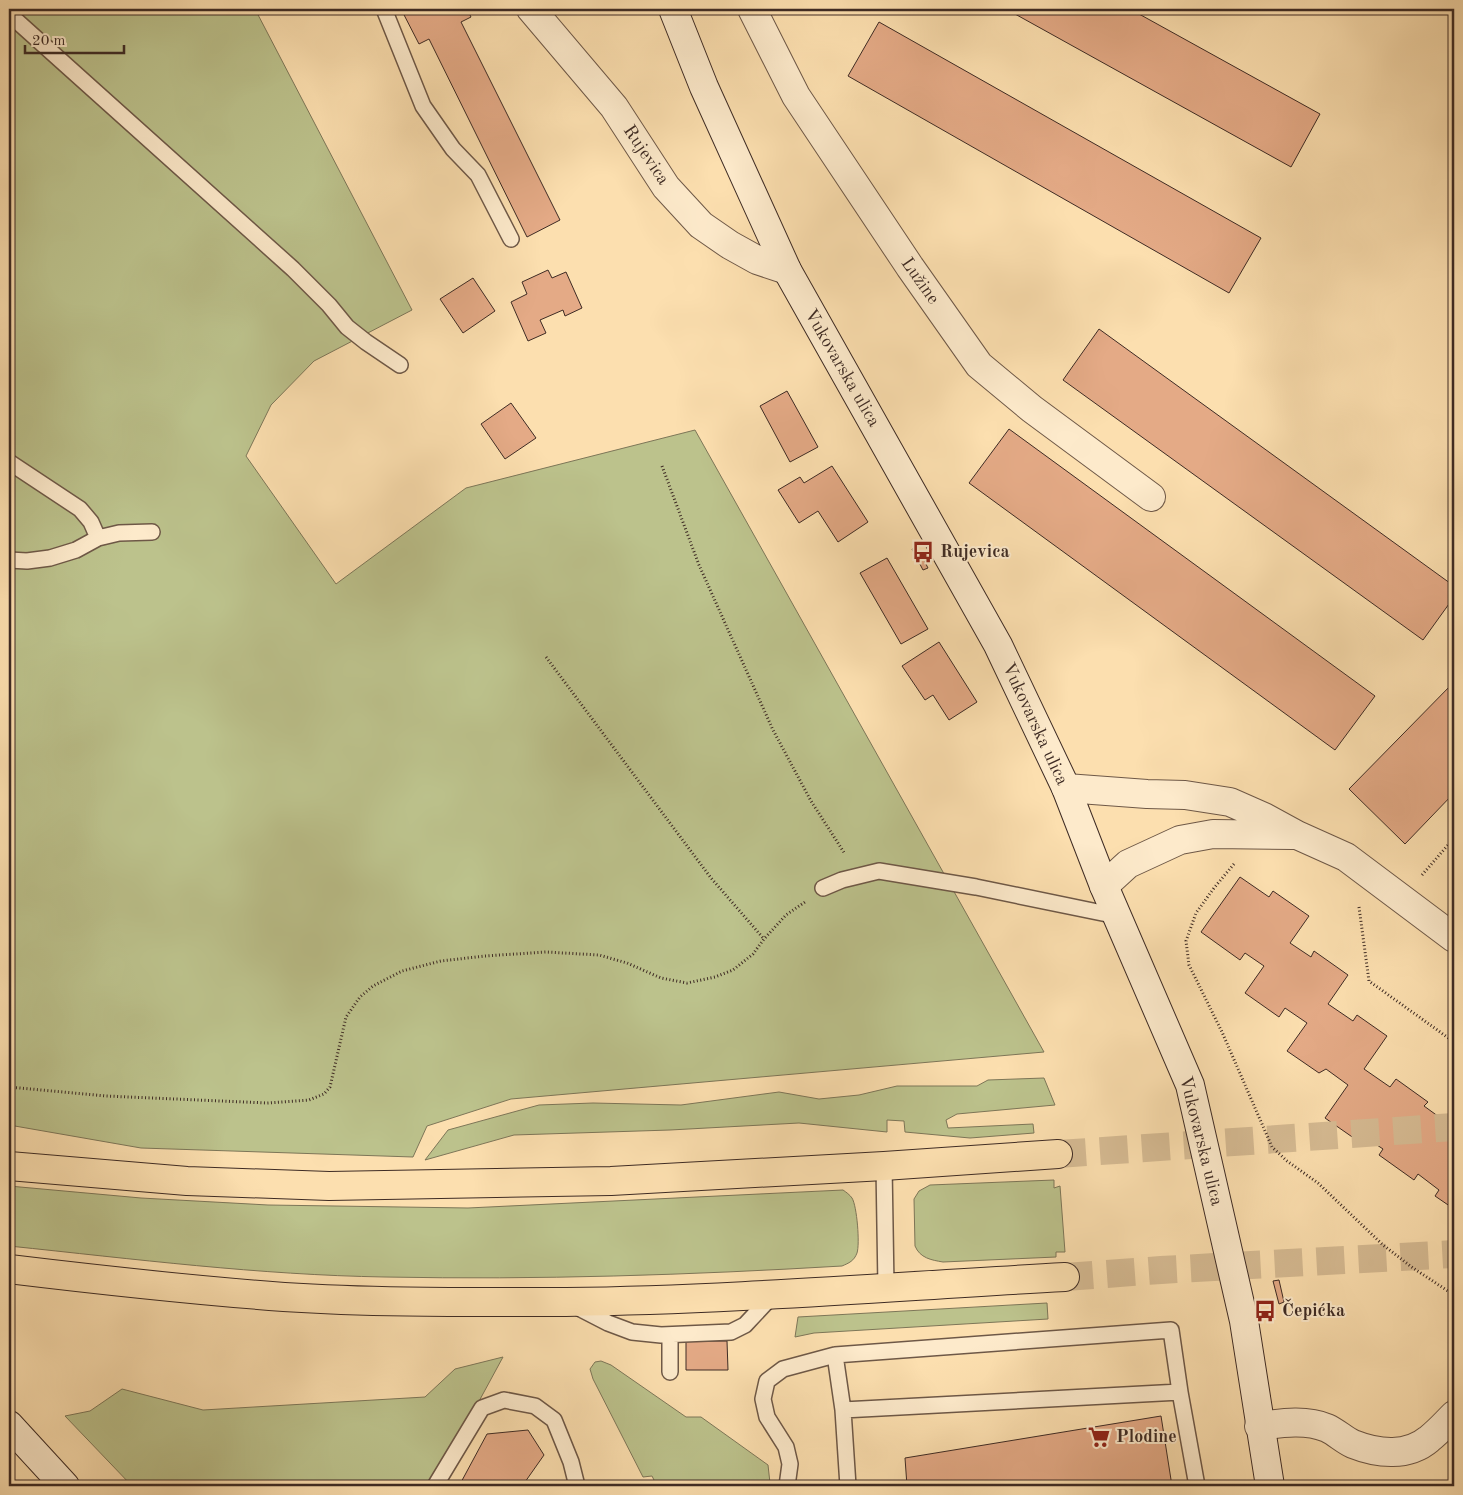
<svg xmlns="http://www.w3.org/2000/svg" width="1463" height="1495" viewBox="0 0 1463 1495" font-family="'Old Standard TT',serif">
	<rect width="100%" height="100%" fill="#fcdfaf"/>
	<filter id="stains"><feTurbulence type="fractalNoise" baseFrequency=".004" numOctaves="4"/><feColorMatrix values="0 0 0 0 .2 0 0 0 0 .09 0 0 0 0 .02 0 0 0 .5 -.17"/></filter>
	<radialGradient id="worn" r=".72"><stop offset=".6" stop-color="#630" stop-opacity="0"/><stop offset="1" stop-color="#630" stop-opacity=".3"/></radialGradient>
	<path fill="#bcc28c" stroke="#7d7658" d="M9,9h246l157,301 -98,51 -43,44 -25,51 90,128 130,-96 229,-58 349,622 -533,47 -84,27 -14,31 -272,-9 -132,-23z
		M1044,1078l11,27 -98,9 -11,6 2,8 85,-4 1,9 -64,5 -65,-6 -1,-11 -17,-1v12l-88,-9 -129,7 -156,5 -89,25 23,-30 91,-25 54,-2 88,2 98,-13 40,7 40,-4 38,-9h80l11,-6z
		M1054,1180v8l6,-2 5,66h-9v5l-113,5c-12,-2 -23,-4 -28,-16l-1,-47 5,-8 11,-6z
		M9,1186l132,12 127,7 200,3 375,-18c3,2 7,5 9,8 5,8 8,46 5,55 -3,8 -8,10 -15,13 -152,9 -304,14 -457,11 -126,-2 -251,-18 -376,-31z
		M1047,1303l1,16 -234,14 -19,4 3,-20z
		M503,1357l-70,129h-301l-67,-70 25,-5 32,-22 81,21 222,-13 30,-28z
		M601,1361l10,4 75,52h15l67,48 2,18 -1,3h-112l-5,-10 -9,1 -50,-98 -3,-10 5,-7z"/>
	<path fill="#e4aa86" stroke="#3e2b24" d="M401,9h66l4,8 -10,5 99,198 -33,17 -98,-198 -10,5z
		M1006,9h124l190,105 -29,53z
		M879,22l382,216 -32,55 -381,-217z
		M548,270l4,8 14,-6 16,36 -17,8 -2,-6 -23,10 6,13 -18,8 -17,-39 16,-8 -5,-12z
		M473,278l22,33 -32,22 -23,-34z
		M1099,329l355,257v11l-31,43 -360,-260z
		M787,391l31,56 -28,15 -30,-56z
		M511,403l25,35 -31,21 -24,-35z
		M1009,429l366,267 -40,54 -366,-267z
		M832,466l36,56 -30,20 -20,-31 -19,12 -21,-33 22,-13 4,6z
		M917,547l11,21 -5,2 -11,-21z
		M887,558l41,71 -27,15 -41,-71z
		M939,642l38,60 -28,18 -16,-25 -8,5 -23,-34z
		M1454,682v111l-49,51 -56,-55z
		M1240,877l29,20 4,-6 36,25 -19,27 21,14 3,-6 34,24 -20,29 25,17 4,-6 30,21 -23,33 26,18 6,-8 32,23 -4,4 22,16 4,-6 4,4v89l-19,-13 4,-6 -21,-16 -4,6 -35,-25 4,-6 -21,-14 -4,6 -33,-23 23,-33 -22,-16 -7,4 -32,-22 20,-28 -22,-15 -6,9 -34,-24 19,-27 -19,-13 -5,7 -39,-28z
		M1279,1280l5,22 -5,2 -6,-23z
		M686,1341h41l1,29h-42z
		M1161,1416l11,70h-265l-2,-28z
		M528,1430l16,25 -19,27 2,4h-68l28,-52z"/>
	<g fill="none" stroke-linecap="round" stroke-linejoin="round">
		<path stroke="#d6bb93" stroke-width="28" stroke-dasharray="28 14" stroke-linecap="butt" d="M1058,1154l396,-27
			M1065,1277l96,-7 293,-16"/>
		<g stroke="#6e5847" stroke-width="18">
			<path id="service" d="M384,9l39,97 30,43 25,26 33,64
				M9,14l284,255 36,36 18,22 19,15 34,23
				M9,462l71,47 11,13 7,16
				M9,560l18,1 23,-3 26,-8 22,-12 21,-5 33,-1
				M823,888l19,-8 37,-9 97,16 141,29
				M884,1166l2,121
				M575,1306l33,17 24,9 29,3 70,-3 14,-7 28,-30
				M670,1335v37
				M835,1355l336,-25 9,62
				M435,1486l47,-78 22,-8 31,6 19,14 17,42 6,24
				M787,1486l3,-22 -4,-17 -19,-30 -4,-18 4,-18 16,-12 52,-14 8,55
				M848,1486l-5,-76 337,-18 17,94"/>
		</g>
		<g stroke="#6e5847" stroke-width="30">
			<path id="minor" d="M531,9l83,98 52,80 35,38 29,20 27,15 30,10
				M752,9l44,87 114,171 69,98 53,44 119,88
				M1066,788l81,6 38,1 45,7 34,15 33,18 49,22 108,81
				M1104,886l24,-22 52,-24 33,-6 80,1
				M1259,1426c22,-3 47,-7 68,2 9,4 17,12 26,16 25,10 55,13 76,-5 9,-7 17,-16 25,-24"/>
		</g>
		<g stroke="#3e2b24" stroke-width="30">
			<path id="secondary" d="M673,9l31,78 83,183 211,375 68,143 38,98 86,199 54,236 26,165
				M9,1425l56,61"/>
		</g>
		<g stroke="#3e2b24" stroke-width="30">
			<path id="trunk" d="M9,1166l178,15 142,5 282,-5 273,-15 174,-12
				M9,1269c91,11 183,21 275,28 92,6 189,5 282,5 166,-2 333,-16 499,-25"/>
		</g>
		<path stroke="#3e2b24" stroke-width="3" stroke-dasharray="1 2.5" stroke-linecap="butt" d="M662,466l37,99 74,165 38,71 34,53
			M546,657l165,221 53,61
			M1234,864l-20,24 -18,25 -10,28 3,24 33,67 50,115 15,14 31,22 65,62 30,23 41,27
			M1422,875l32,-37
			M1359,907l10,74 85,61
			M9,1087l97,9 161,7 42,-3 15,-6 6,-7 16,-70 14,-20 13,-11 29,-15 39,-10 44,-5 61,-4 53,3 28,8 34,15 26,5 28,-6 18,-7 20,-16 11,-15 22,-24 19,-13"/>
		<use href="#service" stroke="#fdeacb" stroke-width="15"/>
		<use href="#minor" stroke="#fdeacb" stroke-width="28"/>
		<use href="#secondary" stroke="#fdeacb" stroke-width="28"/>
		<use href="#trunk" stroke="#fcdfaf" stroke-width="28"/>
	</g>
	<defs>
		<g id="bus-bare" transform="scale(1.725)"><path d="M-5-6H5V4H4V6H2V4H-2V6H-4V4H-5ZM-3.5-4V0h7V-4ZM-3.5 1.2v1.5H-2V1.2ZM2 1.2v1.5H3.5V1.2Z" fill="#8f2418" stroke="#fdeacb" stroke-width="2.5" paint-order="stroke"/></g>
		<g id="supermarket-bare" transform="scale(1.725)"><path d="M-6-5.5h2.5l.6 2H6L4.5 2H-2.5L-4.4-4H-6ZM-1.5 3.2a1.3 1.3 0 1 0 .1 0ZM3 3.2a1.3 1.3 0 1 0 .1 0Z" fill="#8f2418" stroke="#fdeacb" stroke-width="2.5" paint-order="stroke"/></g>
	</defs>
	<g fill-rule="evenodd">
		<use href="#bus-bare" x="923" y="552"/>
		<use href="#bus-bare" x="1265" y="1311"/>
		<use href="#supermarket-bare" x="1099" y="1437"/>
	</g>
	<g text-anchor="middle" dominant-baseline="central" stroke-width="4" stroke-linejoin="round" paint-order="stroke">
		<g font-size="18" fill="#3e2b24" stroke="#fdeacb">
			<text transform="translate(646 155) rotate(56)">Rujevica</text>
			<text transform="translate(920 281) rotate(55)">Lužine</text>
			<text transform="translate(842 368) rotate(60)">Vukovarska ulica</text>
			<text transform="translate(1035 724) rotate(65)">Vukovarska ulica</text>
			<text transform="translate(1201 1141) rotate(76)">Vukovarska ulica</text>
		</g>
		<g font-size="18" font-weight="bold" fill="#3e2b24" stroke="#fdeacb" text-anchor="start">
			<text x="940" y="552">Rujevica</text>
			<text x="1282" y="1311">Čepićka</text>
			<text x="1116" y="1437">Plodine</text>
		</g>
	</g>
	<rect width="1463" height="1495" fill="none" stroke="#fcdfaf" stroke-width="30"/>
	<rect x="10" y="10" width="1443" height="1475" fill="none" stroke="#3e2b24" stroke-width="2.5"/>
	<rect x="15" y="15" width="1433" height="1465" fill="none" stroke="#3e2b24"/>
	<path d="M25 45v8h99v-8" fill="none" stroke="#3e2b24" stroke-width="2.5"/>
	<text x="32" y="45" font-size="15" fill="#3e2b24" stroke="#fdeacb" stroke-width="4" paint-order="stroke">20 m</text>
	<rect width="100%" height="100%" filter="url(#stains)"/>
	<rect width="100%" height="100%" fill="url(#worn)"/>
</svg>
